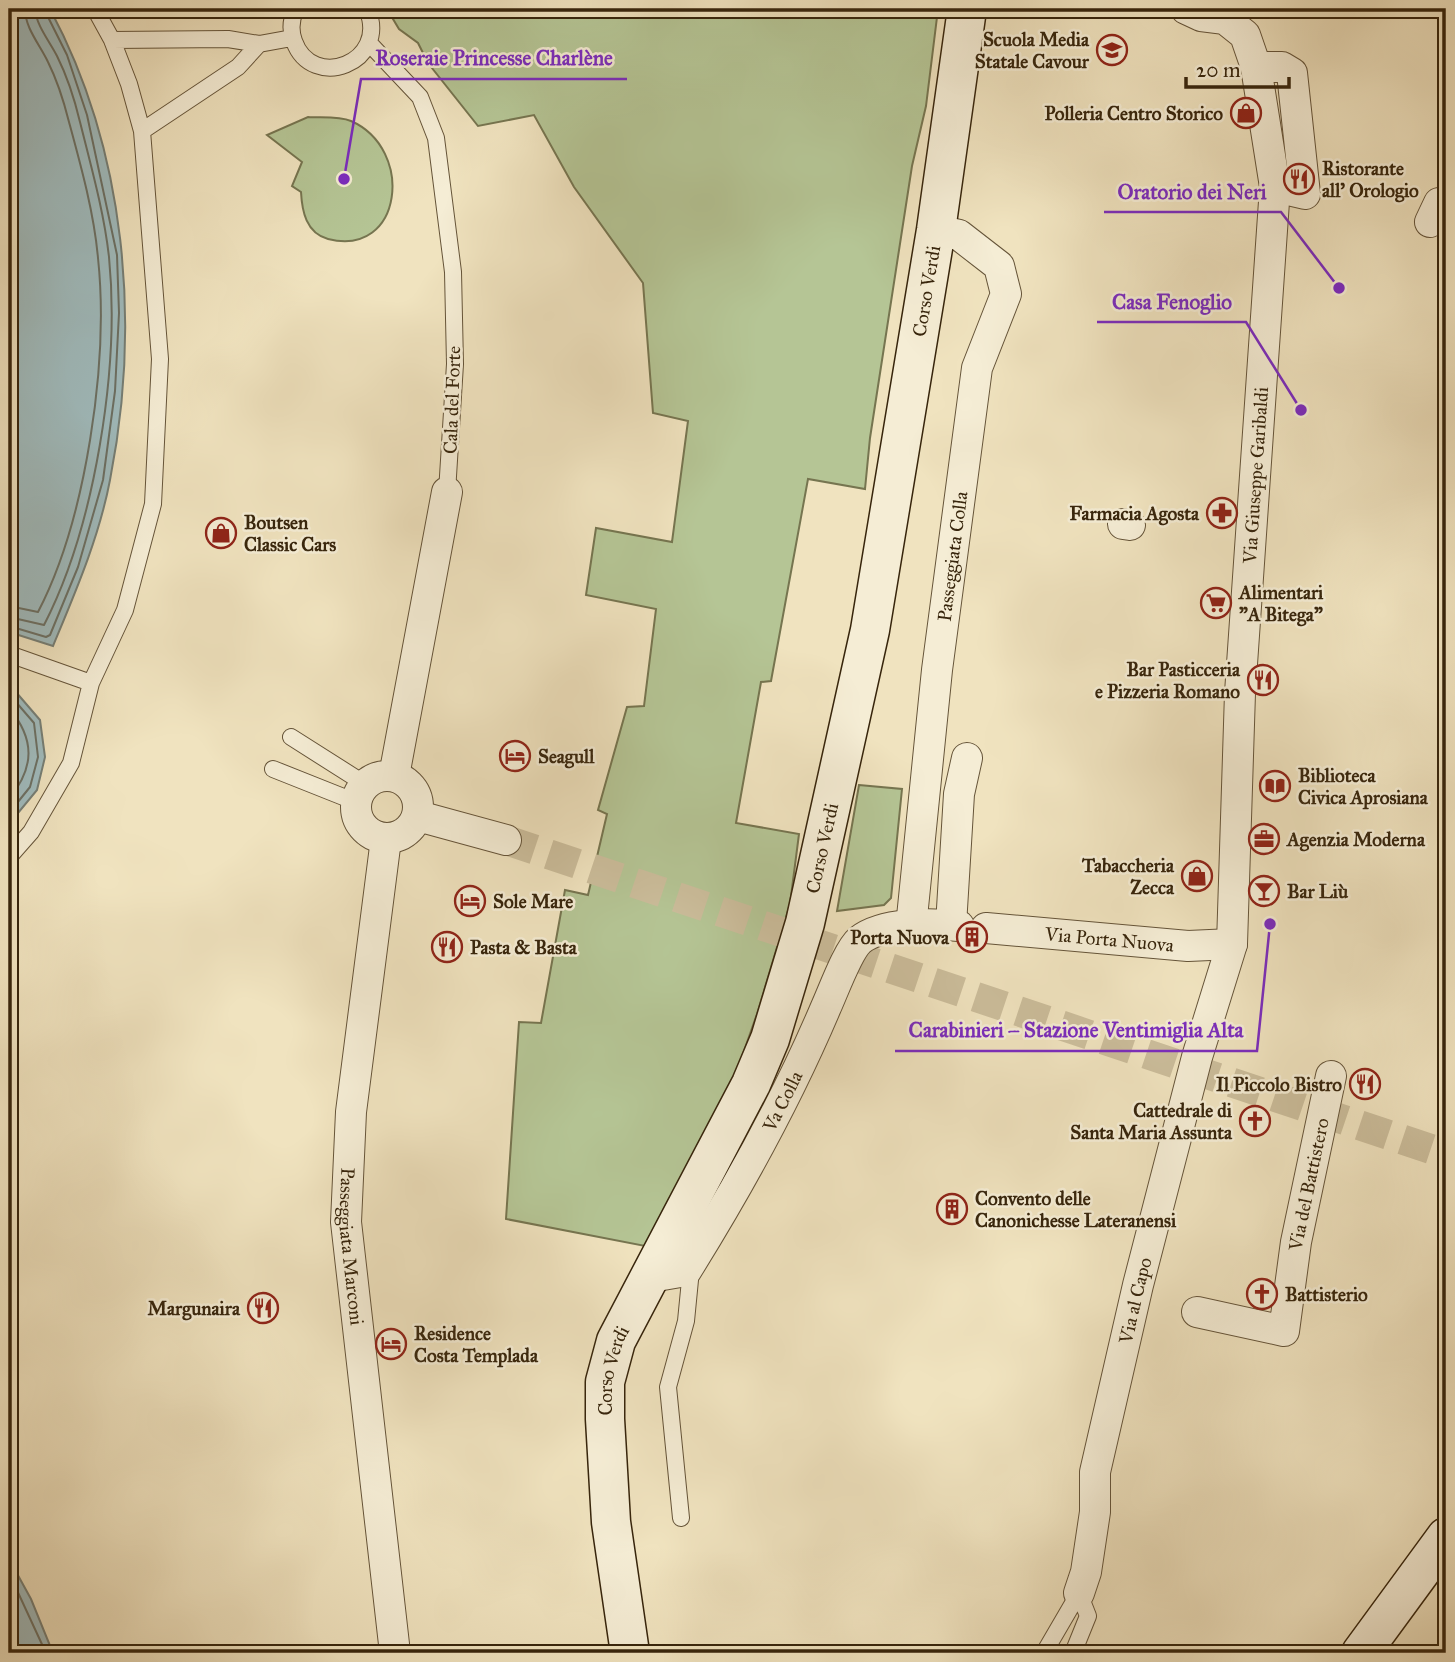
<svg xmlns="http://www.w3.org/2000/svg" width="1455" height="1662" viewBox="0 0 1455 1662" font-family="'IM FELL Great Primer',serif">
	<rect width="100%" height="100%" fill="#f0e3bf"/>
	<filter id="stains"><feTurbulence type="fractalNoise" baseFrequency=".00286" numOctaves="4"/><feColorMatrix values="0 0 0 0 .2 0 0 0 0 .09 0 0 0 0 .02 0 0 0 .5 -.17"/></filter>
	<radialGradient id="worn" r=".72"><stop offset=".6" stop-color="#630" stop-opacity="0"/><stop offset="1" stop-color="#630" stop-opacity=".3"/></radialGradient>
	<path fill="#b5c595" stroke="#767550" stroke-width="2" d="M387,9h551l-12,97 -14,60 -42,272 -5,51 -57,-10 -37,202 -10,1 -25,141 63,11 -9,70 -33,110 -38,108 -74,124 -139,-27 13,-197 22,1 24,-133 23,5 19,-81 -9,-4 29,-103 17,-1 12,-97 -70,-14 10,-67 76,14 16,-121 -35,-8 -10,-130 -69,-96 -40,-72 -56,11 -50,-63 -10,-20 -19,-14z
		M308,117c12,1 31,-1 43,4 64,28 52,137 -23,118 -22,-6 -26,-28 -27,-47l-9,-6 10,-24 -35,-27z
		M859,785l43,4 -11,109 -7,7 -47,6z"/>
	<path fill="#a0bbbd" stroke="#767f76" stroke-width="2" d="M9,9h41c76,142 91,314 60,471 -11,58 -35,113 -57,166l-44,-14z
		M9,684l31,36 5,37 -8,33 -28,34z
		M9,1559l22,40 22,54h-44z"/>
	<g fill="none" stroke-linecap="round" stroke-linejoin="round">
		<path stroke="#6c7064" stroke-width="2" d="M9,606l29,6c48,-92 71,-250 60,-354 -4,-45 -17,-92 -29,-136 -5,-20 -12,-42 -21,-60 -8,-17 -23,-34 -23,-53
			M9,617l35,8c51,-99 76,-257 65,-368 -5,-45 -18,-91 -29,-135 -5,-21 -13,-46 -23,-66 -7,-14 -21,-31 -22,-47
			M9,626l37,11 4,-2 28,-68 25,-87 12,-89 4,-78 -2,-58 -30,-140 -20,-60 -23,-46
			M9,694l25,29 4,34 -8,30 -21,26
			M9,708c26,31 26,59 0,91
			M9,1573l37,80"/>
		<path stroke="#cbbd9b" stroke-width="30" stroke-dasharray="30 15" stroke-linecap="butt" d="M506,840l940,314"/>
		<g stroke="#655439" stroke-width="18">
			<path id="lane" d="M296,9c-5,10 -6,21 -2,32 18,51 96,22 73,-32
				M112,40l116,-1 31,5 33,-6
				M369,43l51,54 16,41 17,134 2,92 -8,128
				M142,131l96,-64 21,-23
				M9,654l82,29
				M291,737l74,47
				M273,769l83,33
				M9,857l22,-25 40,-69 20,-80 34,-73 28,-106 7,-145 -18,-228 -13,-47 -17,-44 -17,-31
				M681,1518l-13,-131 18,-66 4,-41 -4,-9
				M1044,1653l35,-60
				M1073,1653l15,-37 -9,-23"/>
		</g>
		<g stroke="#655439" stroke-width="32">
			<g id="street">
				<path d="M1256,67h26l10,6 13,121 -30,-7"/>
				<path d="M1430,222l9,-19"/>
				<path d="M1123,524l7,1"/>
				<circle cx="387" cy="807" r="31"/>
				<path d="M394,776l53,-284"/>
				<path d="M418,816l88,24"/>
				<path id="s1" d="M386,839l-35,273 -5,110 49,431"/>
				<path d="M951,925l8,-131 8,-36"/>
				<path id="s2" d="M911,927l26,-257 40,-302 29,-74 -7,-28 -40,-31 -23,-5"/>
				<path id="s3" d="M986,928l202,18 44,-2"/>
				<path id="s4" d="M651,1277l35,-6c53,-85 101,-172 140,-264 7,-15 22,-57 34,-67 23,-18 71,-17 99,-14"/>
				<path id="s5" d="M1197,1312l87,19 12,-89 35,-166"/>
				<path id="s6" d="M1079,1593l7,-21 9,-60v-40l43,-187 59,-228 35,-113 8,-251 35,-506 -19,-120 -11,-32 -20,-16 -24,-3 -15,-7"/>
			</g>
		</g>
		<g stroke="#37250c" stroke-width="41">
			<g id="secondary">
				<path id="s7" d="M630,1653l-19,-131 -6,-103v-37l11,-41 135,-257 19,-45 35,-116 65,-293 66,-400 31,-221"/>
				<path d="M1361,1653l85,-116"/>
			</g>
		</g>
		<use href="#lane" stroke="#f5edd5" stroke-width="16"/>
		<use href="#street" stroke="#f5edd5" stroke-width="30"/>
		<use href="#secondary" stroke="#f5edd5" stroke-width="38"/>
	</g>
	<defs>
		<g id="school-ring" transform="scale(1.575)"><circle r="9.5" fill="#f5edd5" stroke="#8f2418" stroke-width="1.5"/><path d="M0-5L7-2L0 1L-7-2ZM-4 1L0 2.5L4 1V4Q0 6-4 4Z" fill="#8f2418"/></g>
		<g id="shop-ring" transform="scale(1.575)"><circle r="9.5" fill="#f5edd5" stroke="#8f2418" stroke-width="1.5"/><path d="M-5-2.5h2.3a2.7 3.5 0 0 1 5.4 0H5L5.5 6h-11ZM-1.5-2.5h3a1.5 2.3 0 0 0-3 0Z" fill="#8f2418"/></g>
		<g id="restaurant-ring" transform="scale(1.575)"><circle r="9.5" fill="#f5edd5" stroke="#8f2418" stroke-width="1.5"/><path d="M-5-6h1v4h1v-4h1v4h1v-4h1v5L-1.5 .5V6h-2V.5L-5-1ZM5-6V6H3V1.5H1.5Q1.5-4 5-6Z" fill="#8f2418"/></g>
		<g id="pharmacy-ring" transform="scale(1.575)"><circle r="9.5" fill="#f5edd5" stroke="#8f2418" stroke-width="1.5"/><path d="M-2-6h4v4h4v4h-4v4h-4v-4h-4v-4h4Z" fill="#8f2418"/></g>
		<g id="supermarket-ring" transform="scale(1.575)"><circle r="9.5" fill="#f5edd5" stroke="#8f2418" stroke-width="1.5"/><path d="M-6-5.5h2.5l.6 2H6L4.5 2H-2.5L-4.4-4H-6ZM-1.5 3.2a1.3 1.3 0 1 0 .1 0ZM3 3.2a1.3 1.3 0 1 0 .1 0Z" fill="#8f2418"/></g>
		<g id="hotel-ring" transform="scale(1.575)"><circle r="9.5" fill="#f5edd5" stroke="#8f2418" stroke-width="1.5"/><path d="M-6-4.5h1.5V1H6V5H4.5V3h-9V5H-6ZM-4 0a1.8 1.8 0 1 1 3.6 0ZM.5 0V-2.5h3Q6-2.5 6 0Z" fill="#8f2418"/></g>
		<g id="library-ring" transform="scale(1.575)"><circle r="9.5" fill="#f5edd5" stroke="#8f2418" stroke-width="1.5"/><path d="M-6-4Q-3-5.5-.7-3.5V5Q-3 3-6 4ZM6-4Q3-5.5 .7-3.5V5Q3 3 6 4Z" fill="#8f2418"/></g>
		<g id="office-ring" transform="scale(1.575)"><circle r="9.5" fill="#f5edd5" stroke="#8f2418" stroke-width="1.5"/><path d="M-6-3h4V-5.5h4V-3h4V5H-6ZM-1-4.5V-3h2v-1.5ZM-6 0V1H6V0Z" fill="#8f2418"/></g>
		<g id="bar-ring" transform="scale(1.575)"><circle r="9.5" fill="#f5edd5" stroke="#8f2418" stroke-width="1.5"/><path d="M-6-5H6L.8 .8V4.5H3.5V6h-7V4.5H-.8V.8Z" fill="#8f2418"/></g>
		<g id="building-ring" transform="scale(1.575)"><circle r="9.5" fill="#f5edd5" stroke="#8f2418" stroke-width="1.5"/><path d="M-4-6H4V6H1V3H-1V6H-4ZM-2.5-4.3h1.7v1.8h-1.7ZM.8-4.3h1.7v1.8H.8ZM-2.5-1h1.7V.8h-1.7ZM.8-1h1.7V.8H.8Z" fill="#8f2418"/></g>
		<g id="church-ring" transform="scale(1.575)"><circle r="9.5" fill="#f5edd5" stroke="#8f2418" stroke-width="1.5"/><path d="M-1.2-6h2.4v3.5h3.3v2.4h-3.3V6h-2.4V-.1h-3.3v-2.4h3.3Z" fill="#8f2418"/></g>
	</defs>
	<g fill-rule="evenodd">
		<use href="#school-ring" x="1112" y="50"/>
		<use href="#shop-ring" x="1246" y="113"/>
		<use href="#restaurant-ring" x="1299" y="179"/>
		<use href="#pharmacy-ring" x="1222" y="513"/>
		<use href="#shop-ring" x="221" y="533"/>
		<use href="#supermarket-ring" x="1216" y="603"/>
		<use href="#restaurant-ring" x="1263" y="680"/>
		<use href="#hotel-ring" x="515" y="756"/>
		<use href="#library-ring" x="1275" y="786"/>
		<use href="#office-ring" x="1264" y="839"/>
		<use href="#shop-ring" x="1197" y="876"/>
		<use href="#bar-ring" x="1264" y="891"/>
		<use href="#hotel-ring" x="470" y="901"/>
		<use href="#building-ring" x="972" y="937"/>
		<use href="#restaurant-ring" x="447" y="947"/>
		<use href="#restaurant-ring" x="1365" y="1084"/>
		<use href="#church-ring" x="1255" y="1121"/>
		<use href="#building-ring" x="952" y="1209"/>
		<use href="#church-ring" x="1262" y="1294"/>
		<use href="#restaurant-ring" x="263" y="1308"/>
		<use href="#hotel-ring" x="391" y="1344"/>
	</g>
	<g text-anchor="middle" dominant-baseline="central" stroke-width="5" stroke-linejoin="round" paint-order="stroke">
		<g font-size="19" font-weight="bold" fill="#37250c" stroke="#f5edd5" text-anchor="start">
			<text x="1089" y="39" text-anchor="end">Scuola Media<tspan x="1089" dy="22">Statale Cavour</tspan></text>
			<text x="1223" y="113" text-anchor="end">Polleria Centro Storico</text>
			<text x="1322" y="168">Ristorante<tspan x="1322" dy="22">all' Orologio</tspan></text>
			<text x="1199" y="513" text-anchor="end">Farmacia Agosta</text>
			<text x="244" y="522">Boutsen<tspan x="244" dy="22">Classic Cars</tspan></text>
			<text x="1239" y="592">Alimentari<tspan x="1239" dy="22">"A Bitega"</tspan></text>
			<text x="1240" y="669" text-anchor="end">Bar Pasticceria<tspan x="1240" dy="22">e Pizzeria Romano</tspan></text>
			<text x="538" y="756">Seagull</text>
			<text x="1298" y="775">Biblioteca<tspan x="1298" dy="22">Civica Aprosiana</tspan></text>
			<text x="1287" y="839">Agenzia Moderna</text>
			<text x="1174" y="865" text-anchor="end">Tabaccheria<tspan x="1174" dy="22">Zecca</tspan></text>
			<text x="1287" y="891">Bar Liù</text>
			<text x="493" y="901">Sole Mare</text>
			<text x="949" y="937" text-anchor="end">Porta Nuova</text>
			<text x="470" y="947">Pasta &amp; Basta</text>
			<text x="1342" y="1084" text-anchor="end">Il Piccolo Bistro</text>
			<text x="1232" y="1110" text-anchor="end">Cattedrale di<tspan x="1232" dy="22">Santa Maria Assunta</tspan></text>
			<text x="975" y="1198">Convento delle<tspan x="975" dy="22">Canonichesse Lateranensi</tspan></text>
			<text x="1285" y="1294">Battisterio</text>
			<text x="240" y="1308" text-anchor="end">Margunaira</text>
			<text x="414" y="1333">Residence<tspan x="414" dy="22">Costa Templada</tspan></text>
		</g>
		<g font-size="19" fill="#37250c" stroke="#f5edd5">
			<text stroke="none"><textPath href="#s7" startOffset="1419">Corso Verdi</textPath></text>
			<text transform="translate(452 400) rotate(-88)">Cala del Forte</text>
			<text stroke="none"><textPath href="#s6" startOffset="1138">Via Giuseppe Garibaldi</textPath></text>
			<text stroke="none"><textPath href="#s2" startOffset="373">Passeggiata Colla</textPath></text>
			<text stroke="none"><textPath href="#s7" startOffset="852">Corso Verdi</textPath></text>
			<text stroke="none"><textPath href="#s3" startOffset="124">Via Porta Nuova</textPath></text>
			<text stroke="none"><textPath href="#s4" startOffset="231">Va Colla</textPath></text>
			<text stroke="none"><textPath href="#s5" startOffset="238">Via del Battistero</textPath></text>
			<text stroke="none"><textPath href="#s1" startOffset="410">Passeggiata Marconi</textPath></text>
			<text stroke="none"><textPath href="#s6" startOffset="299">Via al Capo</textPath></text>
			<text stroke="none"><textPath href="#s7" startOffset="285">Corso Verdi</textPath></text>
		</g>
	</g>
	<path fill="none" stroke="#7b2cbf" stroke-width="2.5" d="M344 179L361 79H627M1339 288L1281 212H1104M1301 410L1246 322H1097M1270 924L1257 1051H895"/>
	<g fill="#7b2cbf" stroke="#f5edd5" stroke-width="2.5">
		<circle cx="344" cy="179" r="7"/>
		<circle cx="1339" cy="288" r="7"/>
		<circle cx="1301" cy="410" r="7"/>
		<circle cx="1270" cy="924" r="7"/>
	</g>
	<g font-size="21" text-anchor="middle" font-weight="bold" fill="#7b2cbf" stroke="#f5edd5" stroke-width="5" stroke-linejoin="round" paint-order="stroke">
		<text x="494" y="65">Roseraie Princesse Charlène</text>
		<text x="1192" y="199">Oratorio dei Neri</text>
		<text x="1172" y="309">Casa Fenoglio</text>
		<text x="1076" y="1037">Carabinieri – Stazione Ventimiglia Alta</text>
	</g>
	<rect width="1455" height="1662" fill="none" stroke="#f0e3bf" stroke-width="35"/>
	<rect x="10" y="10" width="1434" height="1641" fill="none" stroke="#37250c" stroke-width="3.5"/>
	<rect x="18" y="18" width="1420" height="1627" fill="none" stroke="#37250c" stroke-width="2"/>
	<path d="M1186 77v10h103v-10" fill="none" stroke="#37250c" stroke-width="3.5"/>
	<text x="1196" y="77" font-size="21" fill="#37250c" stroke="#f5edd5" stroke-width="5" paint-order="stroke">20 m</text>
	<rect width="100%" height="100%" filter="url(#stains)"/>
	<rect width="100%" height="100%" fill="url(#worn)"/>
</svg>
